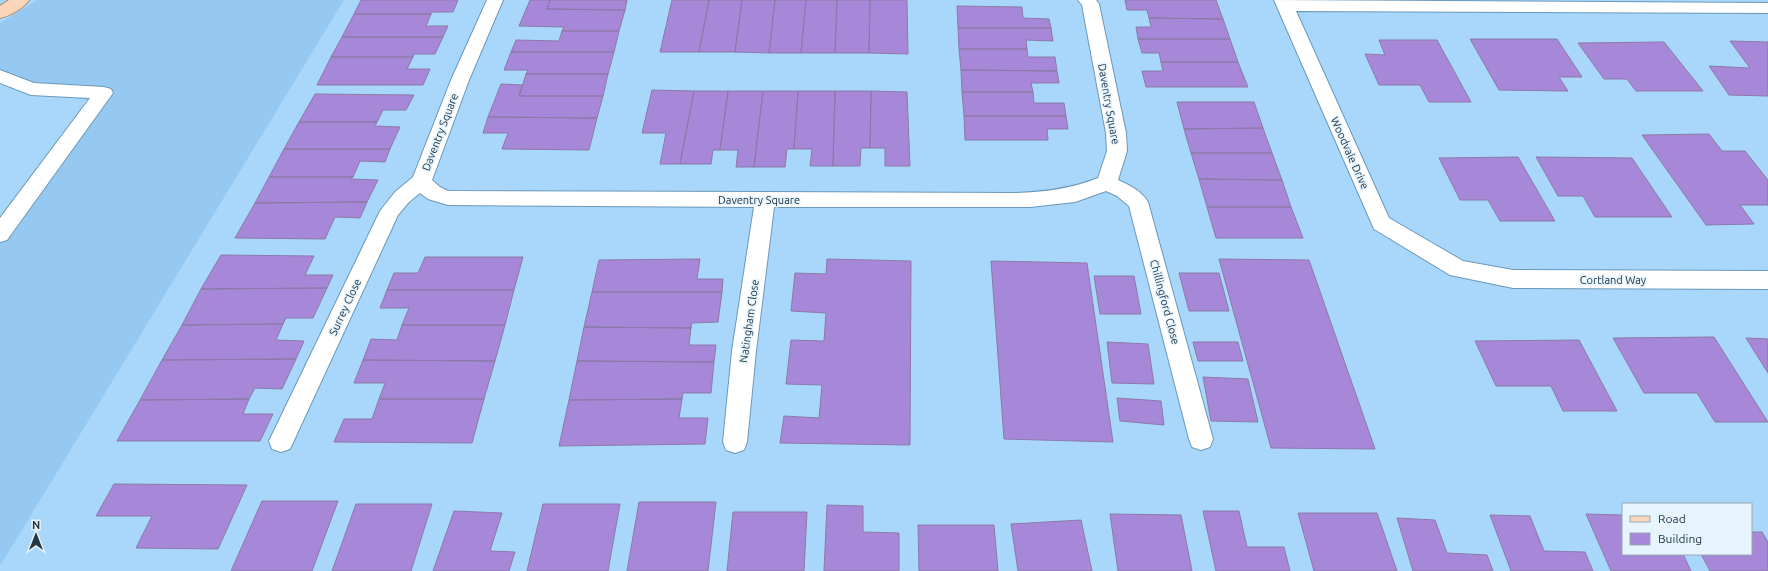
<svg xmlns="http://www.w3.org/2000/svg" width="1768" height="571" viewBox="0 0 1768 571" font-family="Ubuntu,sans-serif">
	<rect width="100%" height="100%" fill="#a8d7fb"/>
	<path fill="#95c9f1" d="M37,0h307l-344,566v-329l97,-135 -69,-13 -28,-8v-58z"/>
	<path fill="#a788d8" stroke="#8b7aa8" d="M361,0h97l-5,12h-20l-2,2h-77z
		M530,0h20l-3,9 78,1 -6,21h-57l2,-4 -45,-1z
		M550,0h77l-2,10 -78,-1z
		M672,0h37l-10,52h-39z
		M709,0h33l-7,52h-36z
		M742,0h33l-6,53 -34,-1z
		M775,0h31l-5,53h-32z
		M806,0h31l-2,53h-34z
		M837,0h33l-1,53h-34z
		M870,0h37l1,54 -39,-1z
		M1125,0h91l7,19 -74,-1 -2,-8h-20z
		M957,6l65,1 1,11 26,1 2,9h-93z
		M354,14h77l-5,12h22l-5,11h-101z
		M1149,18l74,1 7,20h-92l-2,-12h15z
		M958,28h93l2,13 -27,-1 1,9h-68z
		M562,31h57l-5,21h-103l5,-12 43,1z
		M342,37h101l-8,17h-21l-1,3h-82z
		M1138,39h92l8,23h-77l-2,-9h-17z
		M1470,39h87l25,38h-23l9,14 -69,-1z
		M1379,40h58l34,62h-42l-9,-17h-41l-14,-31 20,1z
		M1730,41l38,1v54l-39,-1 -20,-29 41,2z
		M1664,42l39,49h-67l-9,-12h-23l-26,-36z
		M959,49h68l1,8h27l2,14 -96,-1z
		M511,52h103l-6,22h-82l2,-4h-24z
		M331,57h82l-6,12h23l-7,16h-106z
		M1161,62h77l10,25h-102l-4,-16h21z
		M961,70l96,1 2,12h-28l2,9h-71z
		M526,74h82l-5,22h-84z
		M501,84l22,1 -4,11h84l-6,22 -109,-1z
		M652,90l42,1 -14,73h-20l6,-31h-24z
		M694,91h34l-8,59h-7l-2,14h-31z
		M728,91h35l-9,76h-18l2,-17h-18z
		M763,91h35l-4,58h-7l-2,18h-31z
		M798,91h37l-2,75h-23l2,-17h-18z
		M835,91h36l-1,57h-9l-1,18h-27z
		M871,91l36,1 3,74h-25v-18h-15z
		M962,92h71l1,11h30l2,13h-102z
		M315,94l99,1 -8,15h-23l-6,12h-78z
		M1177,102h77l9,26 -79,1z
		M964,116h102l2,13h-21l1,11h-83z
		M488,117l109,1 -8,32 -87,-1 6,-16h-25z
		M299,122h78l-2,4 25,1 -10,22h-106z
		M1263,128l9,25h-81l-7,-24z
		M1709,134l13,17h23l23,29v25h-28l14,19 -48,1 -64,-90z
		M284,149h106l-5,13 -25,-1 -7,16h-84z
		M1191,153h81l10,27 -83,-1z
		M1518,157l37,64h-55l-12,-21h-28l-21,-42z
		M1536,157l96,1 40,59h-77l-12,-21h-25z
		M269,177h84l-2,2 27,1 -11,22 -112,1z
		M1199,179l83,1 9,27h-84z
		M367,202l-7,16 -25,-1 -10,22 -90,-1 20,-35z
		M1207,207h84l12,31h-87z
		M221,255l93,1 -9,19h28l-6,13 -126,1z
		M425,257h98l-9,33h-127l7,-17h24z
		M700,259l-3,20h26l-1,13h-130l7,-32z
		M827,259l84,2 -1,184 -130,-2 4,-27 35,2 3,-33 -36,-1 5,-44 33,1 2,-28 -35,-2 4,-38 31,1z
		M1219,259l90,1 66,189 -104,-1z
		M991,261l96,2 26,179 -109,-3z
		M1179,273h40l10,38h-40z
		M1094,276h40l7,38h-41z
		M327,288l-14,30h-27l-3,6 -101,1 19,-36z
		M387,290h127l-9,35h-103l7,-17h-29z
		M592,292h130l-4,30 -26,1 -1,5 -107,-1z
		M283,324l-7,16 28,1 -8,18 -134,1 20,-35z
		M402,325h103l-10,36 -132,-1 8,-21 26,1z
		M584,327l107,1 -2,17h27l-2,17 -137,-1z
		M1714,337l54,85h-53l-18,-29h-53l-31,-55z
		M1746,338l22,1v34z
		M1579,340l38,71h-54l-12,-25h-55l-21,-45z
		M1107,342l41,2 6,40 -42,-1z
		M1193,342h45l5,19h-45z
		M296,359l-14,30 -27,-1 -6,11 -109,1 22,-40z
		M363,360l132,1 -11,38h-105l6,-16h-31z
		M577,361l137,1 -3,31h-28l-1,6 -113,1z
		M1203,377l45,2 10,43 -47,-1z
		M1117,398l44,3 3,24 -44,-4z
		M249,399l-6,15h30l-13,27h-143l23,-41z
		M379,399h105l-12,44 -138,-1 10,-23h28z
		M682,399l-3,19h29l-3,26 -146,2 10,-46z
		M114,484l133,1 -29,64 -82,-1 16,-32h-56z
		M262,501h76l-26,70h-81z
		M639,502h77l-8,69h-81z
		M356,504h76l-21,67h-79z
		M543,504h77l-12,67h-81z
		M827,505l36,1v26l36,1v38h-75z
		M454,511l48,2 -12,38 25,1 -6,19h-76z
		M1203,511h36l8,36h37l6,24h-74z
		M733,512h74l-3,59h-77z
		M1298,513h79l20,58h-83z
		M1110,514l71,1 11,56h-74z
		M1586,514l37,1v39h60l8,17h-80z
		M1490,515l40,1 14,35 41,1 8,19h-82z
		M1397,518l38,2 12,33 40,2 6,16h-80z
		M1081,520l11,51h-74l-7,-47z
		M918,525h76l4,46h-79z
		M1751,532h11l6,10v29h-58l-9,-17h50z"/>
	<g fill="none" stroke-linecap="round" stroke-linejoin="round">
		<g stroke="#6b98b9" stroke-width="2">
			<path id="minor" d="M487,0h16l-34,80 -37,100 8,7 8,4 567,2c29,-1 56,-4 83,-15l9,-27 -1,-18 -24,-128 -4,-5h18l3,4 27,129 1,18 -9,29c11,5 24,11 30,22l65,237 -3,8 -9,3 -9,-3 -3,-8 -60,-233 -12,-10 -11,-5 -31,11 -45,5h-256l-18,144 -9,91 -3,8 -9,3 -9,-3 -3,-8 9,-91 22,-144 -306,-2 -20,-6 -8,-6 -11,9 -11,13 -108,234 -9,3 -9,-3 -3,-8 111,-230 15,-19 18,-15 38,-97z
				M1274,0l494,3v10l-472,-2 93,207 74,43 50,9 255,1v18l-255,-1 -63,-13 -76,-46z
				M0,70l34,13 70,4 7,2 2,4 -106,147 -7,2v-24l90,-120 -59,-3 -31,-12z"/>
		</g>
		<g stroke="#ac8c72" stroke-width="2">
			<path id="major" d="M9,0h20c-5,8 -19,16 -29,18v-12z"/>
		</g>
		<use href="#minor" fill="#fff" fill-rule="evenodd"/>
		<use href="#major" fill="#f9d6b9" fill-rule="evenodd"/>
	</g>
	<g text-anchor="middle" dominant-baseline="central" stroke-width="3" stroke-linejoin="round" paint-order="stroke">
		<g font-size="11" fill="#233644" stroke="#e6f4fe">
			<text transform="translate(1109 104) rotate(80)">Daventry Square</text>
			<text transform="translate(440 132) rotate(-69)">Daventry Square</text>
			<text transform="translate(1350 153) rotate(66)">Woodvale Drive</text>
			<text x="759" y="200">Daventry Square</text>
			<text x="1613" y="280">Cortland Way</text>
			<text transform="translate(1165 302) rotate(75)">Chillingford Close</text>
			<text transform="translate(345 307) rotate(-65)">Surrey Close</text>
			<text transform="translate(749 321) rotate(-82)">Natingham Close</text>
		</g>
	</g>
	<rect x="1622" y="503" width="130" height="52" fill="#e6f4fe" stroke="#98a8b4"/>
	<rect x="1630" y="516" width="20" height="6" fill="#f9d6b9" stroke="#98a8b4"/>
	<text x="1658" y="523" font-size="12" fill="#233644">Road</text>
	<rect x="1630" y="533" width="20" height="12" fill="#a788d8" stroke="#98a8b4"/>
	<text x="1658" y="543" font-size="12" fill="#233644">Building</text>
	<g transform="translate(36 535)" stroke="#e6f4fe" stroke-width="3" paint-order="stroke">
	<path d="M0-3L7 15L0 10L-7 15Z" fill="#233644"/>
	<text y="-6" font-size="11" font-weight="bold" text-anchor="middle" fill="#233644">N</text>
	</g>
</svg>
